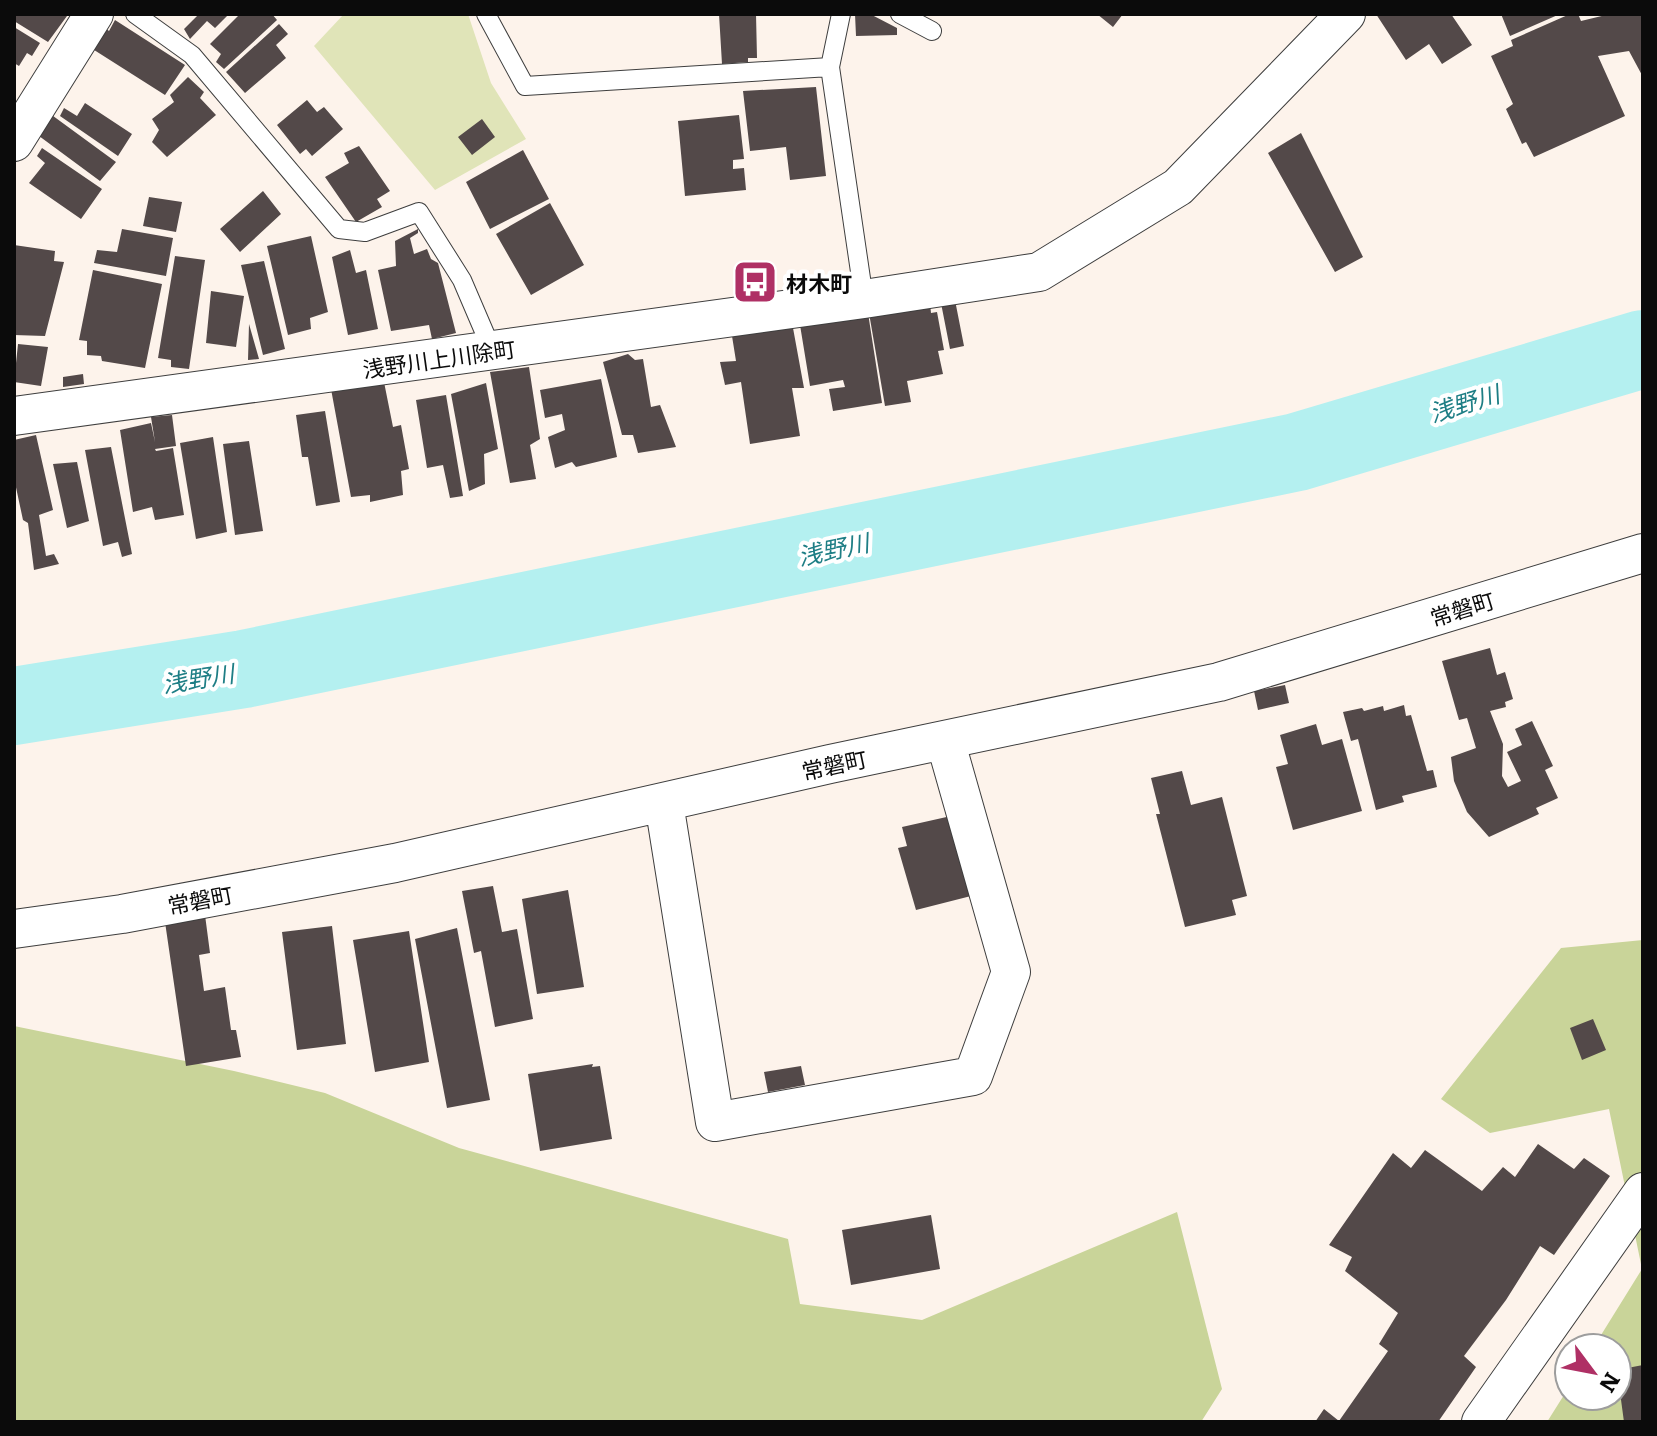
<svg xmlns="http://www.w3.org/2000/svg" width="1657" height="1436" viewBox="0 0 1657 1436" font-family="Literata,'Noto Sans JP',serif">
	<rect width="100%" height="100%" fill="#fdf3eb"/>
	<path fill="#e0e4b8" d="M344,14h124l23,69 35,56 -91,51 -121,-144z"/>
	<path fill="#c9d499" d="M1643,940v482h-96l22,-35v9h48v-48h-24l49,-79 -33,-160 -119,24 -49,-34 120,-151z
		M14,1026l220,45 91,22 134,55 329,91 12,65 122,16 255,-108 45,177 -21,33h-1187z"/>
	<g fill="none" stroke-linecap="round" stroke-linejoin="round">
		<path stroke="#b4f0f0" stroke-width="78" d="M14,706l230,-37 1053,-217 346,-103"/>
	</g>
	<path fill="#534949" d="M14,14h50l3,2 -19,26 -34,-21z
		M199,14h30l-14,14 -8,-7 -17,18 -6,-10z
		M240,14h32l5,6 -53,49 -8,-7 5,-8 -11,-10z
		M719,14h37l1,44h-9v4l-26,2z
		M855,14h15l27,14v7l-41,1z
		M1097,14h26l-10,13z
		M1376,14h75l21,31 -30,19 -13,-20 -23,16z
		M1501,14h59l-50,22z
		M1570,14h8l3,7 29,-7h33v63l-14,-26 -31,5 27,60 -91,41 -8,-15 -4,2 -16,-35 7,-5 -22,-48 22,-10 -2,-6z
		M115,20l70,45 -20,30 -74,-47 12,-22 6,5z
		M279,24l9,10 -12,11 10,13 -41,35 -19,-21z
		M14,27l26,16 -8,13 -5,-3 -8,13 -5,-3z
		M188,77l16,15 -4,6 16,17 -49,42 -15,-15 7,-12 -7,-11 22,-17 -4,-7z
		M816,87l10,89 -36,4 -4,-33 -36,4 -7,-60z
		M307,100l10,12 7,-5 19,22 -31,27 -6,-7 -6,5 -23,-29z
		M85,103l47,31 -14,22 -58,-40 4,-8 13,8z
		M49,113l67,49 -16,19 -65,-48z
		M739,115l5,44 -11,1v9l11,-1 2,22 -61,6 -7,-75z
		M482,119l13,18 -23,18 -14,-18z
		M1301,133l62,124 -28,15 -67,-119z
		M359,146l31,45 -13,8 5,8 -26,15 -31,-45 24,-14 -5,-10z
		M42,148l60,41 -21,30 -52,-36 16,-20 -8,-7z
		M523,150l26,49 -59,30 -24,-47z
		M263,191l18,23 -41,38 -20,-23z
		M149,197l33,5 -6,30 -33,-6z
		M550,203l34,62 -53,30 -35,-61z
		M122,229l51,9 -7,38 -72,-13 3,-13 20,2z
		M418,229v4l-8,5 4,16 13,-5 4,10 7,4 18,70 -24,6 -3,-14 -38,6 -13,-61 18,-4 -1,-25z
		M311,236l17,76 -18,6 1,11 -23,6 -21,-89z
		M14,245l41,6 -1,10 10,1 -19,74 -31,-1z
		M350,250l6,23 10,-3 12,59 -30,6 -16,-78z
		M175,256l30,4 -16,109 -18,-2v-7l-13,-2z
		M264,261l21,88 -22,6 -22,-90z
		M93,270l69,14 -17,84 -43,-7 -1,-5 -14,-1v-14l-8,-1z
		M211,291l33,5 -8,51 -30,-4z
		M954,295l10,51 -14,3 -10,-51z
		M930,303l1,10 6,-1 7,38 -6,1 5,23 -36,7 4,21 -26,4 -16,-93z
		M868,313l14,90 -49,8 -4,-22 16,-2 -2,-7 -33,6 -10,-61z
		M249,324l10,35 -11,1z
		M793,328l11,60h-12l8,48 -50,8 -9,-62 -16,3 -5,-23 16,-1 -4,-25z
		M18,344l30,3 -7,39 -27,-4z
		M628,354l7,6 8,-1 8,48 9,-2 16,42 -38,6 -5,-18h-11l-19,-73z
		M529,367l11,72 -10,6 6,34 -26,4 -20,-111z
		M83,374l1,10 -21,3v-10z
		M601,379l16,78 -41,10 -4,-5 -17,6 -7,-31 17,-7 -3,-16 -17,4 -5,-28z
		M384,382l9,45 8,-2 8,44 -8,2 2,24 -33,7v-7l-19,2 -20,-108z
		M486,383l12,66 -14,5 1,30 -16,7 -18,-97z
		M446,395l17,101 -13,2 -7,-33 -16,3 -11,-68z
		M325,411l15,91 -24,4 -8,-49h-6l-6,-42z
		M172,415l4,31 -21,3 1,2 17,-3 11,67 -29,5 -3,-13 -19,5 -13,-82 31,-7 4,19 -4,-25z
		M36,435l17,75 -14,5 7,41 8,-2 5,10 -25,6 -6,-47 -5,-3 -9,-42v-38z
		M213,437l14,95 -31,7 -16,-96z
		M249,441l14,90 -28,4 -12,-91z
		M111,447l21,107 -10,3 -4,-15 -15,4 -18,-96z
		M77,462l12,59 -22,7 -14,-64z
		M1490,648l7,27 8,-3 8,27 -8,3 1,5 -16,4 13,33 -1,32 6,11 13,-6 -14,-29 15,-7 -7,-16 17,-8 21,45 -8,4 13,28 -22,10 3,6 -50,23 -22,-25 -13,-31 -3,-24 25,-9 -9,-30 -8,2 -17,-59z
		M1285,685l4,18 -31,7 -4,-19z
		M1404,705l2,11 5,-1 16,56 6,-1 4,17 -35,9 2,6 -28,8 -18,-71 -7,2 -8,-29 19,-4 2,3 19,-5 1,5z
		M1316,724l6,21 20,-6 20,72 -69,19 -17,-63 12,-3 -8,-29z
		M1182,771l9,34 31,-8 25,99 -15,4 4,15 -51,12 -29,-113h4l-9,-36z
		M951,816l20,80 -55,14 -18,-62 9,-2 -5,-19z
		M493,886l9,46 15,-3 16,90 -38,8 -14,-76 -7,2 -12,-62z
		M568,890l16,97 -47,7 -15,-95z
		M205,915l5,38 -11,2 5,36 21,-4 6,43h5l5,27 -55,9 -21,-144z
		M332,926l14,118 -49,6 -15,-118z
		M457,928l33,172 -43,8 -32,-169z
		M409,931l20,131 -54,10 -22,-132z
		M1593,1019l13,31 -24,10 -12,-32z
		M593,1064l-1,3 8,-1 12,73 -72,12 -12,-77z
		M801,1066l4,19 -37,7 -4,-20z
		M1538,1144l36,25 10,-11 26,18 -56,79 -14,-9 -34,54 -42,56 12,11 -38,55h-123l9,-13 15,12 49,-70 -9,-7 19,-31 -53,-42 7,-14 -23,-12 64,-92 18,15 14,-18 57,41 21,-24 12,10z
		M931,1215l9,54 -89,16 -9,-55z
		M1643,1365v57h-19l-7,-52z"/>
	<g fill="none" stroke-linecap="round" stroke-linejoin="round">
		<g stroke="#3e3e3e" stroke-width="20">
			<path id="service" d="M135,14l57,41 147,174 26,3 54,-20 43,68 30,70
				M486,14l39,72 305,-19
				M841,14l-11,53 34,232
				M900,14l32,17"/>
		</g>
		<g stroke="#3e3e3e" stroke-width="40">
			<path id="minor" d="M14,142l80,-128
				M14,416l850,-117 175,-27 139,-85 168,-173
				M664,803l51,319 258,-46 38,-104 -66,-232
				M14,929l108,-15 273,-51 435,-99 389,-82 424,-129
				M1481,1422l162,-230"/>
		</g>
		<use href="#service" stroke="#fff" stroke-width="18"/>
		<use href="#minor" stroke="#fff" stroke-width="38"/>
	</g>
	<defs>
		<g id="bus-square" transform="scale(2.3)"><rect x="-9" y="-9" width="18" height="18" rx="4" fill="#af3065" stroke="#fff"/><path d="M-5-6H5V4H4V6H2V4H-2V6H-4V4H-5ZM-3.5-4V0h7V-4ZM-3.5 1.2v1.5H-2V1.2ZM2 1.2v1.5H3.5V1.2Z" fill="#fff"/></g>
	</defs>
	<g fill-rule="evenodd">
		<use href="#bus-square" x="755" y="282"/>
	</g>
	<g text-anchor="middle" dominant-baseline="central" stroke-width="8" stroke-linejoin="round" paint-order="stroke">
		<g font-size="22" font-weight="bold" fill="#0b0b0b" stroke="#fff" text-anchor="start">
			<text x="786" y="282">材木町</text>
		</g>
		<g font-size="22" fill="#0b0b0b" stroke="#fff">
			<text transform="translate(439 358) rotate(-8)">浅野川上川除町</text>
			<text transform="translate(1462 608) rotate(-17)">常磐町</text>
			<text transform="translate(834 764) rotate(-12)">常磐町</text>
			<text transform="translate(200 899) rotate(-11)">常磐町</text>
		</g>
		<g font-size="24" font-style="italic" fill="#1e7e85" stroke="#fff">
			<text transform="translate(1464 402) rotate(-17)">浅野川</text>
			<text transform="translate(833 548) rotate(-12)">浅野川</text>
			<text transform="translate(198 677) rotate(-9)">浅野川</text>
		</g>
	</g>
	<rect width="1657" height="1436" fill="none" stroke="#0b0b0b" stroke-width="32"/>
	<g transform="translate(1593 1372) rotate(122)"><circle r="38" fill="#ffffff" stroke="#9d9d9d" stroke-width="2"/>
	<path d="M0-6L14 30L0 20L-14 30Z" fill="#af3065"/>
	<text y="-12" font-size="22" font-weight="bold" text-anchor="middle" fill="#0b0b0b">N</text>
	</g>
</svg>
